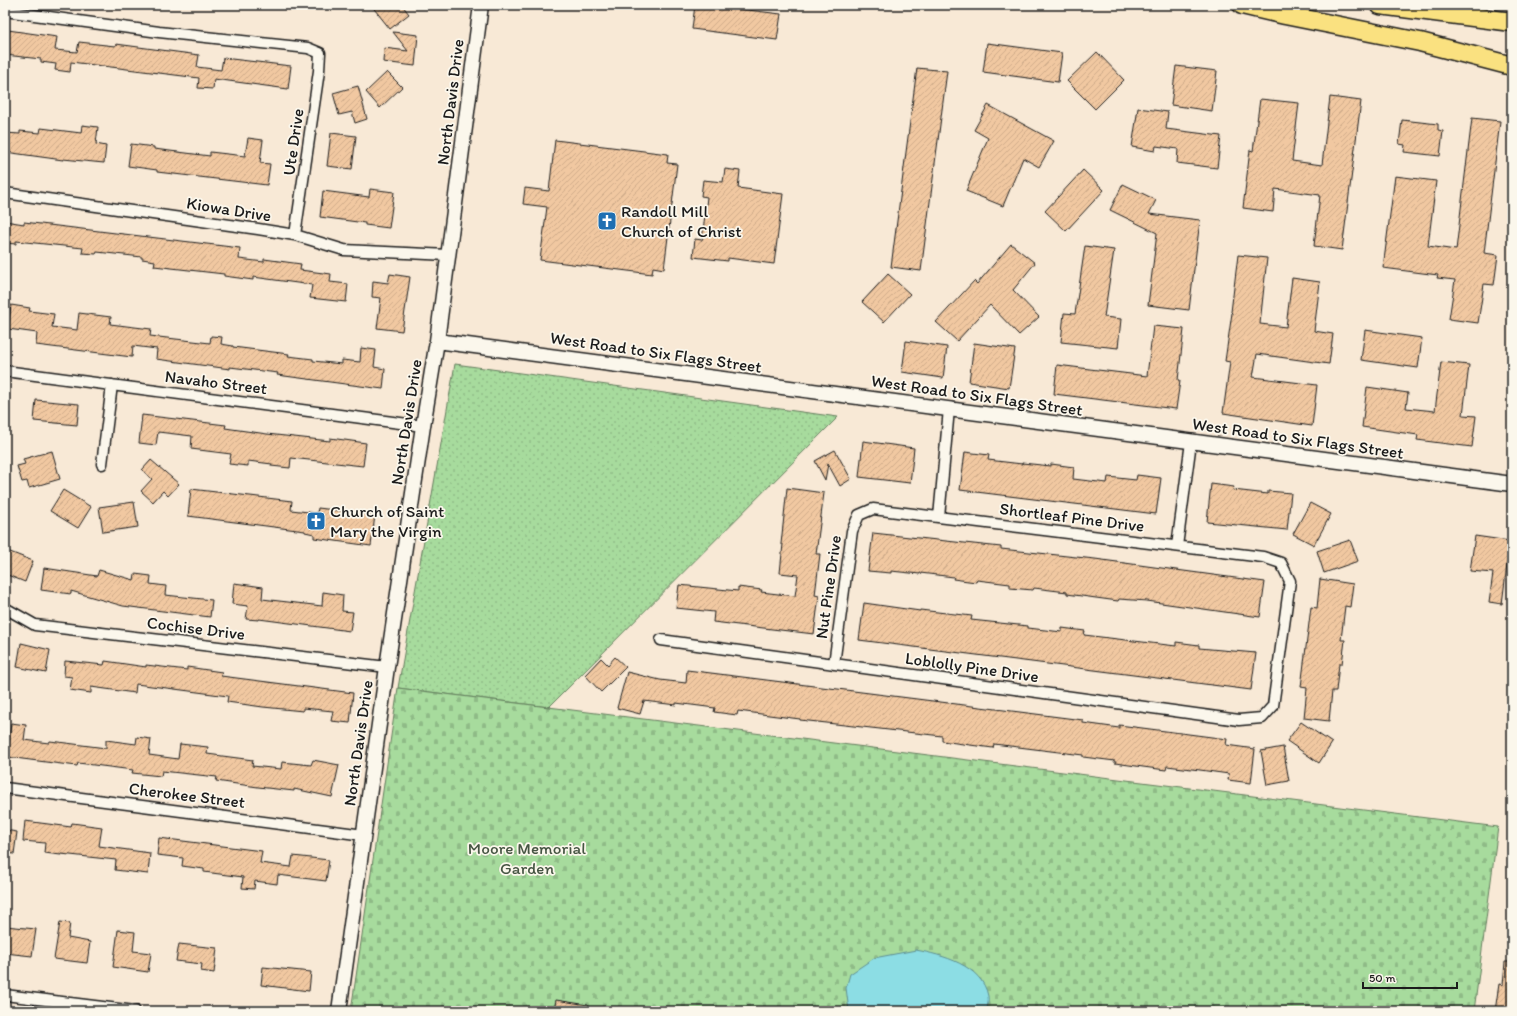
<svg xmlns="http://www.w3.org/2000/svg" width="1517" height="1016" viewBox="0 0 1517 1016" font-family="Itim,sans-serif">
	<defs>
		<pattern id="grass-dots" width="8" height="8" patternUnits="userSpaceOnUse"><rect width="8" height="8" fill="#a7db9d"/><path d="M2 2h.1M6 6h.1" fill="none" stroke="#8fbb87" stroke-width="1.8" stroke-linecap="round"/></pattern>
		<pattern id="cemetery-stones" width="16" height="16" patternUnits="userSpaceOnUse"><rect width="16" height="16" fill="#a7db9d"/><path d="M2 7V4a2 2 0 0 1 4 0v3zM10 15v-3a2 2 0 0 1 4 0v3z" fill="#8fbb87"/></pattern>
		<pattern id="building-hatch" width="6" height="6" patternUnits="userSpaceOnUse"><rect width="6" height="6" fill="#f1c8a1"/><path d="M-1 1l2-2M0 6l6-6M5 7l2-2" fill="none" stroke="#ceab8a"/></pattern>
	</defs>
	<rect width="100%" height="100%" fill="#f8e9d6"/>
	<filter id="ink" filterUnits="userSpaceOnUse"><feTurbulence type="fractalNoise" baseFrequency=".025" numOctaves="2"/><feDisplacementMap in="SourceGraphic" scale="8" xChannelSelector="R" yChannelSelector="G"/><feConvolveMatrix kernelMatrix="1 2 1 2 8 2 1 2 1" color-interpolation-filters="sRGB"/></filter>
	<g filter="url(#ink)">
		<path fill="url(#grass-dots)" stroke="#627c5c" d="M455,364l383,53 -289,290 -151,-19z"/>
		<path fill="url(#cemetery-stones)" stroke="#627c5c" d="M398,688l1100,139 -24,184h-1123z"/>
		<path fill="#8cdde4" stroke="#5f9094" d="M916,950c26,5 66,15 72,46 1,4 -1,10 -1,15h-138l-3,-23 4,-14 24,-16z"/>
		<path fill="url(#building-hatch)" stroke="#1c1c1c" d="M371,5h31l7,9 -19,15z
			M695,5h11l75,9 -4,26 -85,-11z
			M8,30l49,7 -2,13 22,2 2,-10 36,4 1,-2 83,11 -2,12 24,3 2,-12 68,8 -3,23 -74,-10 -1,10 -15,-1 1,-10 -128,-16 -1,10 -15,-2 1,-6 -15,-2v-3l-36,-4z
			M393,32l25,3 -3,31 -32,-4 1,-14 24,3z
			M987,43l75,10 -4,29 -75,-10z
			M1097,52l27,28 -29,29 -28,-28z
			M1176,66l41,5 -5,40 -41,-6z
			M917,68l30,3 -26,200 -30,-4z
			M387,72l15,15 -22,21 -14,-16z
			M358,86l9,33 -12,4 -3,-11 -13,3 -6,-22z
			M1330,97l31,4 -19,149 -28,-4 6,-51 -45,-6 -2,23 -30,-4 7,-58 3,1 7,-52 39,4 -7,58 30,4z
			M988,105l66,36 -15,26 -16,-9 -20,48 -37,-15 22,-53 -14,-8z
			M1138,108l30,4 -2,17 55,7 -4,32 -40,-5 1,-14 -22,-3 -1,5 -23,-4z
			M1472,118l28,3 -16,132 14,2 -4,30 -10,-1 -6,39 -29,-4 6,-39 -18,-2 1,-3 -55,-7 12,-92 41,5 -8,65 28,4z
			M1402,120l36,4v6l5,1 -3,25 -36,-4 1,-7 -6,-1z
			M82,125l16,2 -2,17 10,2 -2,17 -41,-4v1l-58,-8v-19l15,1v-3l20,2 1,-5 40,5z
			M331,133l25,3 -4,33 -25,-3z
			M248,138l15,2 -3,23 10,1 -3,21 -110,-13v-2l-29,-4 3,-22 23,3v2l56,7v-4l35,4z
			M555,140l113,14 -1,9 10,1 -13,105 -11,-2 -1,7 -112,-14 7,-53 -24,-3 2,-16 24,3z
			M725,169l15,2 -2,17 45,6 -9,70 -46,-6v3l-35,-4 2,-18 7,1 5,-43 -6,-1 2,-16 20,2z
			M1083,170l21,20 -38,41 -21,-20z
			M1123,184l33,16 -7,14 51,6 -11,90 -41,-5 9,-72 -47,-23z
			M370,189l24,3 -5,36 -24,-3v-2l-45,-6 3,-26 46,6z
			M5,221l19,3v-2l216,26 -1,11 25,3v-3l37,5 -1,6 31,4 -1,8 18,2 -2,18 -36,-4 2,-13 -59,-8v3l-29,-4v-2l-70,-8 1,-5 -13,-2v-2l-45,-5 -1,2 -14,-1 1,-5 -67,-7v3l-11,-1z
			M1011,244l24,19 -22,27 26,27 -20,18 -29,-30 -33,36 -21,-19 38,-41 3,3z
			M1085,246l29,4 -10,67 17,2 -3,29 -57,-6 3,-29 11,1z
			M1238,255l29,3 -7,66 26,3 6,-49 28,4 -6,49 19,3 -4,30 -72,-10 -4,23 64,8 -5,41 -89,-13 7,-51 -5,-1 7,-48 -1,-1z
			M390,274l20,3 -8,54 -25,-3 4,-30 -9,-1 1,-16 15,2z
			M888,274l22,20 -26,28 -22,-20z
			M11,305l19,3 -1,3 25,3 -2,13 25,3 2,-17 32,4 -1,7 41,5 -1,7 60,7 1,-7 11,1 -1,7 12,2v1l56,7 -1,2 25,3v2l29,3v-4l18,2 1,-14 15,2 -2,17 11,2 -2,20 -106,-14 1,-2 -48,-6v2l-74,-10 1,-10 -24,-3 -1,11 -96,-12 1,-12 -29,-4z
			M1153,326l31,3 -6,51 2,1 -4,28 -122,-15 3,-29 90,11z
			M1365,330l57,8 -4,30 -57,-8z
			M906,341l41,6 -4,31 -41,-6z
			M974,343l41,6 -6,39 -40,-6z
			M1441,362l28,3 -6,50 13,1 -4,31 -55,-7 1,-5 -56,-8 5,-40 41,6 -2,15 29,3z
			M36,400l43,4 -2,21 -43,-4z
			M142,415l84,10 -1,3 42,6 63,7v-3l36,5 -3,23 -72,-8 -1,10 -19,-2 1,-2 -24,-3v5l-19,-2 2,-10 -40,-5 1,-13 -34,-4 -2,13 -17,-2z
			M863,441l51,7 -4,35 -51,-6z
			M835,450l16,29 -11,7 -12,-22 -3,16 -10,-19z
			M52,451l8,28 -31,9 -2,-7 -5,1 -5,-16 8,-2 -2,-5z
			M965,452l24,3 -1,5 34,4v-1l29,3v-2l23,3 -1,12 34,4 1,-6 28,3 1,-5 24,3 -5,36 -196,-24z
			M151,460l28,24 -11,12 -5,-5 -10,11 -12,-11 11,-12 -10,-9z
			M1211,484l23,3 -1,3 35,4v-3l23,2 -4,37 -80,-8z
			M787,488l37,5 -8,61h4l-5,41 4,1 -5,38 -101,-12 1,-10 -38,-4 3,-23 59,6v-4l24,3 -1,2 34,4 3,-21 -18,-2 3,-29h-2z
			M191,489l101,12 -1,9 26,3 1,-5 57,7 -4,31 -57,-8v-4l-9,-2v-1l-117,-15z
			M63,490l28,17 -13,21 -28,-17z
			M134,502l4,25 -35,5 -4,-25z
			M1310,503l21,11 -17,31 -21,-11z
			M873,533l128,14v2l94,10 170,23 -5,35 -113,-16 -28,-2 -1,2 -22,-3 -29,-4v-2l-33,-4 -1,2 -23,-2v-4l-33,-4 -1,2 -23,-3 1,-2 -34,-4v1l-29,-3v2l-23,-2z
			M1475,536l35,5 -8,63 -13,-2 4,-29 -23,-2z
			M1350,540l8,21 -34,12 -7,-22z
			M5,550l28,11 -8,21 -20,-8z
			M44,568l53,8 2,-6 35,10 1,-6 16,2 -1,8 16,2 -1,9 47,5 -2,17 -87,-11 -52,-15v3l-30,-4z
			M1320,579l33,5 -3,23 -5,-1 -4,34h4l-3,24h-3l-3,27h-4l-3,30 -25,-3 3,-30 -6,-1 10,-80 6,1z
			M234,583l29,4 -1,12 60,7 1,-14 20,3 -1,16 11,1 -3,19 -91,-12v1l-13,-1 2,-13 -16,-2z
			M864,603l56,8v-1l52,6 -1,4 57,6v2l34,4v-4l23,3 -1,4 92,11v-4l23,3v3l57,5 -5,37 -392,-50z
			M21,643l29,7 -4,23 -29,-6z
			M615,657l11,10 -25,25 -16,-17 16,-17 7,7z
			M65,661l39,4 1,-4 41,6v-2l41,5v-3l35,5 -1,4 132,17 -3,30 -19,-2 2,-10 -30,-3v3l-40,-4 -36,-5 1,-6 -92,-12 -1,9 -44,-6v6l-21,-3 2,-13 -8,-1z
			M687,670l396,50v3l36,5v-3l108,14 -1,6 29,4 -4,34 -23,-3 1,-6 -29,-4 -33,-4 -1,4 -23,-3 -28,-4v-2l-32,-4v-2l-89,-11 -1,4 -23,-3 -28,-4v-5l-142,-16v-1l-62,-8 -1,4 -23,-3 1,-4 -39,-5v2l-32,-4 -4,13 -23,-6 10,-36 33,8 26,3z
			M1301,722l31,21 -13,20 -32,-22z
			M11,723l15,2 -2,15 25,3 1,-2 56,7v-8l30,4 1,-7 14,2 -2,16 29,4 2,-15 28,3 -1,7 46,6 -1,6 29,3 1,-7 29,3 2,-5 26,5 -7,32 -38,-8v2l-36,-4 -42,-6 1,-4 -55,-6 -1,5 -29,-3 1,-3 -55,-7 -1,3 -70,-9z
			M1283,747l6,34 -22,4 -6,-34z
			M25,821l46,6 1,-4 30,4 -3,19 51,7 -2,21 -33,-4 1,-10 -55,-6v1l-17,-2 1,-10 -22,-2z
			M5,830l12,2 -3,22 -9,-1z
			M159,838l103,13 -2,12 31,4 2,-11 36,4 -3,21 -48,-6 -1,9 -22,-3 -1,8 -12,-1 1,-11 -39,-5v-3l-22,-3 1,-8 -26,-3z
			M60,922l10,1 -2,15 22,4 -3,21 -33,-4z
			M5,926l31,3 -4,27 -27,-3z
			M118,930l17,2 -2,19 18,2 -3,19 -35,-5z
			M179,944l38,4 -3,25 -13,-2 1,-7 -26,-3z
			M1505,962h7v49h-17l4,-27 4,1z
			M263,967l48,5 -2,19 -48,-6z
			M556,1000l32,5 -1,6h-33z"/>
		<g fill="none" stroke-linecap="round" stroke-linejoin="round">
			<g stroke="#1c1c1c" stroke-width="13">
				<path id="street" d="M5,11l154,21 149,16 12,5 -1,18 -24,164
					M5,193l253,36 37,6 49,15 104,5
					M5,371l418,55
					M102,464l10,-79
					M939,517l10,-108
					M1177,546l14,-104
					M5,608l30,17 352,42
					M661,640l578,80 23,-2 11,-12 17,-125 -9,-18 -18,-6 -390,-48 -14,6 -7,16 -18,133
					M5,788l359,47
					M5,995l130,16"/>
			</g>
			<g stroke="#1c1c1c" stroke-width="17">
				<path id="secondary" d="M437,341l1075,143
					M339,1011l48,-344 36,-241 14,-85 44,-336"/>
			</g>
			<g stroke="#1c1c1c" stroke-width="21">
				<path id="highway" d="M1242,5l43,10 135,27 92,24
					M1380,5l132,17"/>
			</g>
			<use href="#street" stroke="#fbf7ec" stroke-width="10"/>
			<use href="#secondary" stroke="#fbf7ec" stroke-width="14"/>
			<use href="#highway" stroke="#fae180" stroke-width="18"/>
		</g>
	</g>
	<defs>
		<g id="church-square" transform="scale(1)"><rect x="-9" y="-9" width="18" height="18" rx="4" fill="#1f6fb2" stroke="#fbf7ec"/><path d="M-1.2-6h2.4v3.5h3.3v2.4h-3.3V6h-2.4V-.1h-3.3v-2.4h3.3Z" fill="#fff"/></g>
	</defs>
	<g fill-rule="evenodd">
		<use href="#church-square" x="607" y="221"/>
		<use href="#church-square" x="316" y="521"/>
	</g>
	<g text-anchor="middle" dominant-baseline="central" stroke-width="3.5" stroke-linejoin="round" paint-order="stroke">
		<g font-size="17" fill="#1c1c1c" stroke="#fbf7ec">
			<text transform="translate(450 102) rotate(-83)">North Davis Drive</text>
			<text transform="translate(293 142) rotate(-82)">Ute Drive</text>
			<text transform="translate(229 209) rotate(9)">Kiowa Drive</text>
			<text transform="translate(656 352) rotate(8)">West Road to Six Flags Street</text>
			<text transform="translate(216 382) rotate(7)">Navaho Street</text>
			<text transform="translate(977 395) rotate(8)">West Road to Six Flags Street</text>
			<text transform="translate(406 422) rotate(-81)">North Davis Drive</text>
			<text transform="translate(1298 438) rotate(8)">West Road to Six Flags Street</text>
			<text transform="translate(1072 517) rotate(7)">Shortleaf Pine Drive</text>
			<text transform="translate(828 587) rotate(-82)">Nut Pine Drive</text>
			<text transform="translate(196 628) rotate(7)">Cochise Drive</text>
			<text transform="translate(972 667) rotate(8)">Loblolly Pine Drive</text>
			<text transform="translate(358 743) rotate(-82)">North Davis Drive</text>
			<text transform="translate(187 795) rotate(7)">Cherokee Street</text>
		</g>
		<g font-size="17" fill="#1c1c1c" stroke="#fbf7ec" text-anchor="start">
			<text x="621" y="211">Randoll Mill<tspan x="621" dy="20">Church of Christ</tspan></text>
			<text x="330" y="511">Church of Saint<tspan x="330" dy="20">Mary the Virgin</tspan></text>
		</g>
		<g font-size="17" fill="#465543" stroke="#fbf7ec">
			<text x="527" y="848">Moore Memorial<tspan x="527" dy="20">Garden</tspan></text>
		</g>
	</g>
	<rect width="1517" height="1016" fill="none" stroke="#fbf7ec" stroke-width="20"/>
	<rect x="10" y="10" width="1497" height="996" fill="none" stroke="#1c1c1c" stroke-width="1.5" filter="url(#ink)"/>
	<path d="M1363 982v6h94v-6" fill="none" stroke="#1c1c1c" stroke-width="2"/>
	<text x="1369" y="982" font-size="12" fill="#1c1c1c" stroke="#fbf7ec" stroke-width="3" paint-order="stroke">50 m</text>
</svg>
